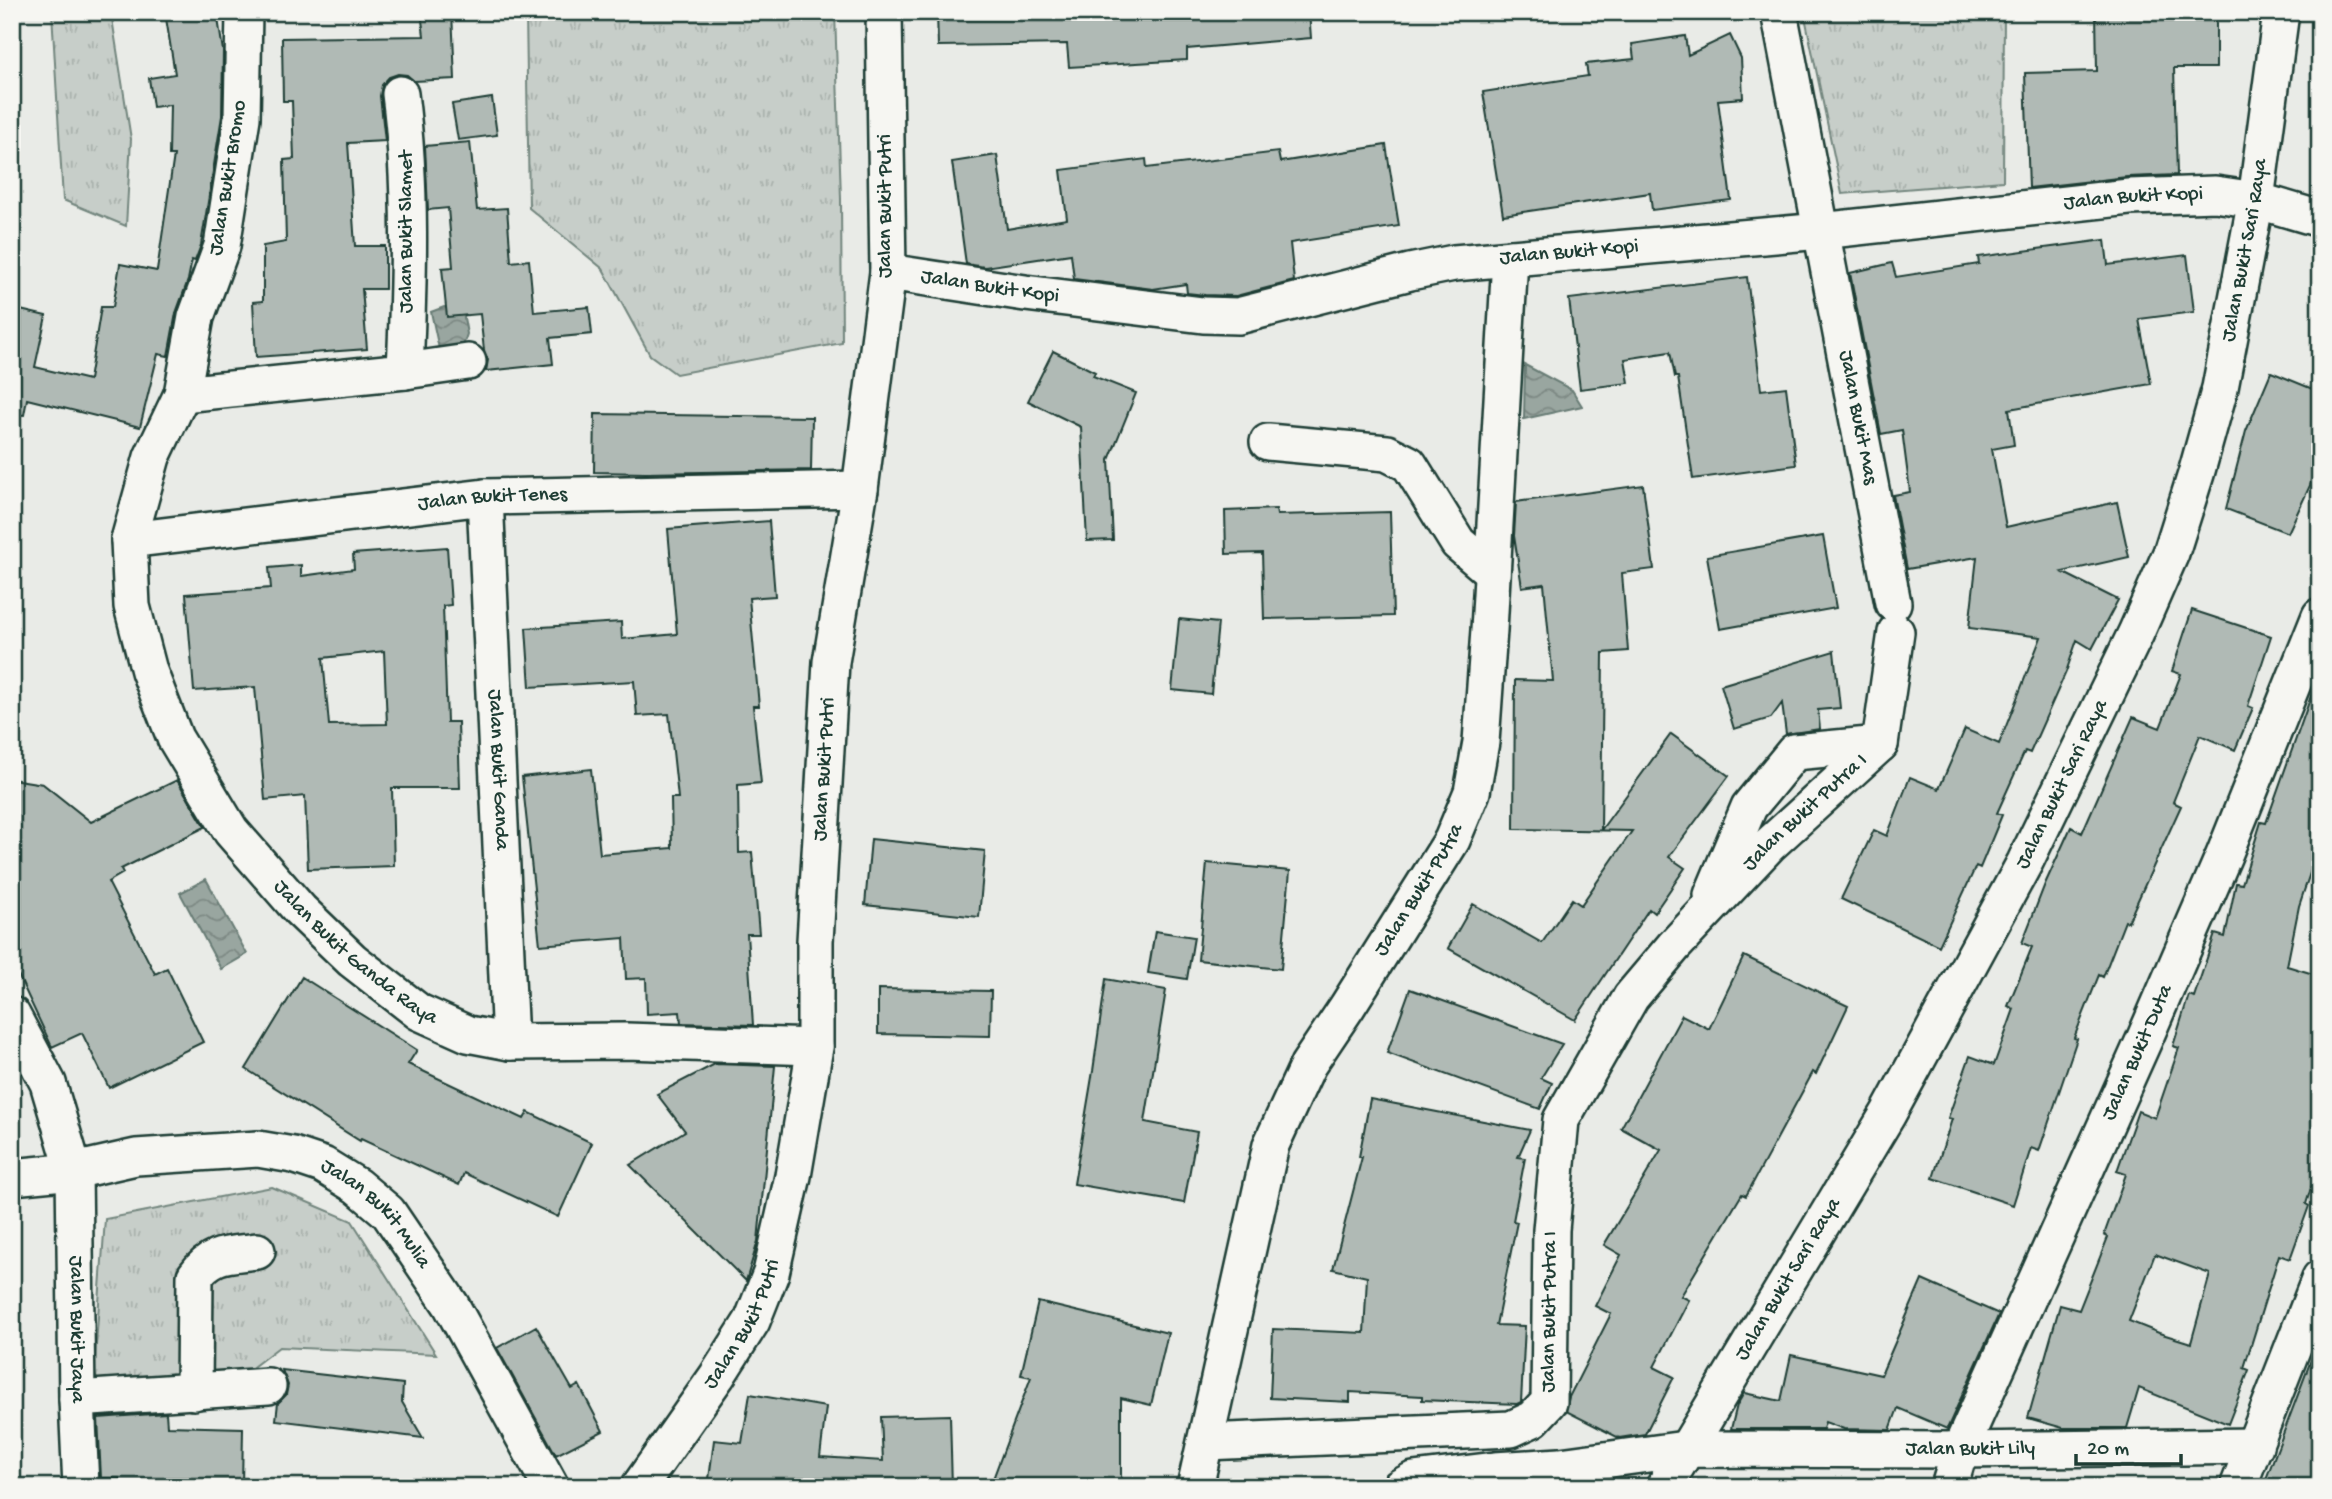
<svg xmlns="http://www.w3.org/2000/svg" width="2332" height="1499" viewBox="0 0 2332 1499" font-family="'Gochi Hand',sans-serif">
	<defs>
		<pattern id="grass-tufts" width="24" height="20" patternUnits="userSpaceOnUse" patternTransform="scale(1.75)"><rect width="24" height="20" fill="#c7cec9"/><path d="M3 7l-1-3M5 7V3M7 7l1-3M15 17l-1-3M17 17v-4M19 17l1-3" fill="none" stroke="#aab2ad"/></pattern>
		<pattern id="water-waves" width="16" height="10" patternUnits="userSpaceOnUse" patternTransform="scale(1.75)"><rect width="16" height="10" fill="#99a6a0"/><path d="M0 5q4-4 8 0t8 0" fill="none" stroke="#7c8883"/></pattern>
	</defs>
	<rect width="100%" height="100%" fill="#e9ebe7"/>
	<filter id="ink" filterUnits="userSpaceOnUse"><feTurbulence type="fractalNoise" baseFrequency=".0143" numOctaves="2"/><feDisplacementMap in="SourceGraphic" scale="14" xChannelSelector="R" yChannelSelector="G"/><feConvolveMatrix kernelMatrix="1 2 1 2 8 2 1 2 1" color-interpolation-filters="sRGB"/></filter>
	<g filter="url(#ink)">
		<path fill="url(#grass-tufts)" stroke="#73867e" stroke-width="2" d="M52,12h59l20,127 -5,87 -63,-26z
			M526,12h309l6,187 1,144 -166,31 -26,-19 -47,-86 -74,-61z
			M1804,12h200l-1,169 -161,13z
			M272,1187l80,34 84,133 -157,-7 -34,26 -143,15 -8,-15 11,-154z"/>
		<path fill="url(#water-waves)" stroke="#687c75" stroke-width="2" d="M444,307l19,5 4,22 -5,15h-23l-8,-37z
			M1525,365l47,25 10,16 -58,13z
			M206,879l41,75 -26,15 -41,-76z"/>
		<path fill="#b0bab5" stroke="#1f3d34" stroke-width="2" fill-rule="evenodd" d="M165,12h52l6,39 -1,65 -21,129 -6,16 -3,-1 -4,20 -12,33 -8,43 -10,-2 -18,73 -113,-28 -3,16 -12,-1v-106l34,8 -11,51 54,13 12,-73h12l7,-43 37,7 17,-116h-5l1,-50 -17,2 -4,-29 26,-4z
			M421,12h31l3,67 -41,2 -7,-6 -9,-1 -9,3 -7,8 -2,11 5,45 -37,2 7,103h30v43h-23l5,60 -111,8 -3,-55 10,-1v-55l23,-4 -2,-82 10,-1 -2,-58h-9l-1,-63 142,-2z
			M937,12h372l2,26 -124,11v11l-118,7 -2,-23 -129,2z
			M2096,12h120v56h-42l3,107 -50,2 -98,11 -4,-115 72,-2z
			M1730,35l11,23 2,40 -25,2 13,100 -79,10 -2,-17 -147,22 -20,-123 105,-16 -2,-12 48,-5 -2,-15 53,-8 3,19z
			M492,98l5,37 -39,5 -6,-36z
			M470,142l7,68 30,-2 4,54 18,-2 5,52 55,-5 3,27 -42,4 3,26 -67,7 2,-11 -4,-10 -4,-36 -33,3 -5,-49 11,-1 -5,-59 -20,2 -3,-64z
			M1386,145l13,81 -109,17 4,38 -58,15 -31,-1 -18,-2 -1,-9 -33,5 -79,-10 -3,-25 -86,13 -19,-3 -14,-102 45,-7 10,74 60,-10 -6,-49 85,-11 1,9 131,-16 2,10z
			M2105,240l3,25 79,-10 7,57 -55,7 12,65 -142,25 5,36 -22,4 14,78 111,-25 12,55 -67,15 56,28 -26,49 -15,-9 -11,32 -36,81 -5,-2 -28,62 5,2 -22,53 -4,-2 -37,80 -98,-47 33,-69 13,6 23,-59 29,12 26,-60 34,15 42,-107 -72,-9 8,-71 -70,12 -14,-74 17,-3 -8,-62 -21,4 -31,-161 42,-10 4,14 83,-13 -1,-7z
			M1747,277l14,113 25,-3 10,78 -103,14 -15,-102h-3l-5,-25 -45,7 4,24 -49,6 -11,-90z
			M1053,351l42,21 -2,4 43,17 -27,67 4,80 -26,1 -6,-114 -53,-26z
			M2271,372l49,20v72l-32,69 -62,-24 20,-78z
			M595,414l217,3 -1,53 -165,3 -52,-1z
			M1643,485l11,84 -32,4 6,78 -25,2 -2,177 70,-96 58,42 -60,81 16,11 -31,45 -5,-4 -74,111 -127,-72 25,-44 69,39 30,-44 9,6 51,-74 -118,-2 1,-149 38,1 -9,-97 -22,3 -8,-51 2,-34z
			M1276,509l1,6 113,-3 3,104 -129,3 -2,-66 -36,1 -1,-43z
			M769,521l6,75 -26,2 10,108h-6l8,77 -23,2 1,68 13,-1 7,82h-12l6,91 -72,-2 -1,-11 -33,2 -1,-36 -20,1 -2,-41 -84,7 -18,-168 69,-8 9,85 72,-6 -1,-50h7l-9,-84 -32,2 -3,-35 -104,6 -4,-59 95,-6 1,17 55,-5 -9,-105z
			M1823,536l13,72 -116,21 -13,-73z
			M447,547l4,58 -8,1 4,116h11l2,66h-68l2,78 -86,3 -3,-73 -40,4 -10,-113 -61,4 -8,-97 85,-6 -2,-20 32,-3v11l53,-7 -1,-15zM384,651l3,73 -58,1 -6,-67z
			M2192,610l79,26 -23,70 5,2 -18,42 -35,-15 -27,67 8,4 -53,116 -3,-1 -22,56 -4,-2 -25,63 3,1 -38,112 -8,-3 -18,57 -80,-27 19,-59 -4,-1 22,-62 24,9 20,-56 -6,-3 24,-59 -10,-4 23,-59 26,-57 11,6 51,-116 27,11 21,-54 -9,-3z
			M1179,619l39,4 -7,71 -39,-4z
			M1834,651l6,57 -22,2 2,19 -34,5 -4,-31 -11,15 -37,11 -13,-44z
			M2315,685l5,1v157l-21,63 -12,60 33,10v183l-14,45 3,2 -19,53 -11,-4 -35,113 5,2 -21,54 -89,-36 -12,40h-64l-35,-10 32,-113 19,5 29,-73 -4,-2 22,-61 -9,-3 21,-60 17,7 24,-70 -6,-2 16,-51 5,2 21,-63 10,3 11,-54 6,1 19,-62 5,1zM2155,1254l55,20 -19,69 -32,-10 -30,-12z
			M12,779l31,5 48,38 86,-42 28,47 -84,42 2,4 -15,9 47,92 12,-6 36,74 -94,46 -27,-55 -30,14 -40,-85z
			M871,839l114,12 -6,66 -114,-12z
			M1207,863l83,8 -9,98 -83,-9z
			M1155,931l39,6 -7,42 -39,-6z
			M1744,956l104,50 -32,68 -3,-2 -67,124 -4,-2 -61,102 8,4 -35,67 20,10 -29,57 -26,4 -53,-27 3,-14 42,-83 -16,-8 26,-51 -17,-10 57,-95 -40,-22 61,-113 27,14z
			M302,977l115,73 -9,14 116,55 4,-7 64,31 -34,74 -94,-44 -5,12 -98,-46 -1,2 -114,-72z
			M1106,979l60,11 -21,132 52,10 -13,71 -110,-19 19,-113z
			M878,989l113,2 -1,45 -112,-2z
			M1410,989l152,55 -21,34 11,5 -12,26 -153,-56z
			M715,1064l60,2 -17,175 -12,40 -116,-116 55,-34 -28,-37z
			M1370,1099l160,31 -12,27 7,1 -12,63 4,1 -21,103 29,1 -4,76 -4,2 -95,-4v-4l-72,-4v10l-80,-4 3,-69 91,4 3,-56 -34,-8 29,-112h-3z
			M1922,1280l77,34 -52,115 -49,-21 -8,22 -46,-1 -19,-7 -2,7h-92l6,-24 7,-12 37,8 10,-46 90,20z
			M1038,1302l130,31 -17,72 -30,-7v89h-131l41,-110 -10,-2z
			M536,1326l36,63 7,-4 24,46 -47,24 -59,-107z
			M2316,1347h4v140h-57z
			M282,1370l121,14 -1,18 21,36 -147,-18 2,-17 8,-8 2,-10z
			M750,1394l76,13 -6,50 63,4 -2,-44 69,-2 2,72h-159l-34,-6v4l-50,-6 5,-39 28,3z
			M166,1413l1,13 76,2 -1,59h-123v-9h-18l-3,-60z"/>
		<g fill="none" stroke-linecap="round" stroke-linejoin="round">
			<g stroke="#1f3d34" stroke-width="40">
				<g id="minor">
					<path id="s1" d="M244,12l-2,106 -20,128 -26,71 -14,77 -30,63 -23,83 3,66 17,65 26,67 56,93 69,79 52,50 67,52 49,22 42,8 116,-1 189,6"/>
					<path id="s2" d="M1779,12l114,591"/>
					<path id="s3" d="M888,272l137,21 178,22 35,1 172,-44 44,-9 367,-32 308,-34 86,-3 41,6 64,19"/>
					<path d="M405,371l63,-9"/>
					<path d="M182,394l223,-23c4,-93 7,-186 -5,-277"/>
					<path d="M1268,442l119,11 22,11 49,79 34,29"/>
					<path id="s4" d="M485,497l25,545"/>
					<path id="s5" d="M129,540l356,-43 375,-8"/>
					<path d="M1712,895l37,-88 45,-55 86,-8"/>
					<path id="s6" d="M12,1015l36,68 26,88 3,228 4,88"/>
					<path id="s7" d="M12,1177l62,-6 62,-14 122,-8 35,6 30,10 34,21 31,26 63,93 100,182"/>
					<path d="M194,1392l1,-116c17,-24 34,-21 62,-25"/>
					<path d="M77,1399l191,-13"/>
					<path id="s8" d="M1206,1442l305,-13 22,-10 16,-17 2,-172 10,-110 70,-123 43,-51 95,-101 111,-101 16,-112"/>
					<path id="s9" d="M639,1487l78,-111 35,-55 19,-48 22,-97 22,-129v-106l16,-279 29,-173 28,-217 -4,-260"/>
					<path id="s10" d="M1195,1487l76,-342 37,-80 39,-58 105,-167 20,-48 9,-50 8,-112 21,-372"/>
					<path id="s11" d="M1400,1487l13,-7 82,-10 65,-4 125,-17 275,1 295,-4"/>
					<path id="s12" d="M1664,1487l224,-373 137,-252 111,-229 35,-80 25,-79 24,-86 36,-188 25,-188"/>
					<path id="s13" d="M1949,1487l11,-37 184,-410 80,-185 96,-239"/>
					<path d="M2238,1487l82,-209"/>
				</g>
			</g>
			<use href="#minor" stroke="#f6f6f2" stroke-width="35"/>
		</g>
	</g>
	<g text-anchor="middle" dominant-baseline="central" stroke-width="5" stroke-linejoin="round" paint-order="stroke">
		<g font-size="21" fill="#1f3d34" stroke="#f6f6f2">
			<text transform="translate(229 178) rotate(-81)">Jalan Bukit Bromo</text>
			<text stroke="none"><textPath href="#s3" startOffset="1258">Jalan Bukit Kopi</textPath></text>
			<text transform="translate(886 206) rotate(-90)">Jalan Bukit Putri</text>
			<text transform="translate(407 232) rotate(-90)">Jalan Bukit Slamet</text>
			<text stroke="none"><textPath href="#s12" startOffset="1376">Jalan Bukit Sari Raya</textPath></text>
			<text stroke="none"><textPath href="#s3" startOffset="691">Jalan Bukit Kopi</textPath></text>
			<text stroke="none"><textPath href="#s3" startOffset="103">Jalan Bukit Kopi</textPath></text>
			<text stroke="none"><textPath href="#s2" startOffset="413">Jalan Bukit Mas</textPath></text>
			<text stroke="none"><textPath href="#s5" startOffset="366">Jalan Bukit Tenes</textPath></text>
			<text stroke="none"><textPath href="#s9" startOffset="761">Jalan Bukit Putri</textPath></text>
			<text stroke="none"><textPath href="#s4" startOffset="273">Jalan Bukit Ganda</textPath></text>
			<text stroke="none"><textPath href="#s12" startOffset="808">Jalan Bukit Sari Raya</textPath></text>
			<text stroke="none"><textPath href="#s8" startOffset="1031">Jalan Bukit Putra I</textPath></text>
			<text stroke="none"><textPath href="#s10" startOffset="646">Jalan Bukit Putra</textPath></text>
			<text stroke="none"><textPath href="#s1" startOffset="1034">Jalan Bukit Ganda Raya</textPath></text>
			<text stroke="none"><textPath href="#s13" startOffset="474">Jalan Bukit Duta</textPath></text>
			<text stroke="none"><textPath href="#s7" startOffset="388">Jalan Bukit Mulia</textPath></text>
			<text stroke="none"><textPath href="#s12" startOffset="242">Jalan Bukit Sari Raya</textPath></text>
			<text stroke="none"><textPath href="#s8" startOffset="443">Jalan Bukit Putra I</textPath></text>
			<text stroke="none"><textPath href="#s9" startOffset="194">Jalan Bukit Putri</textPath></text>
			<text stroke="none"><textPath href="#s6" startOffset="327">Jalan Bukit Jaya</textPath></text>
			<text stroke="none"><textPath href="#s11" startOffset="574">Jalan Bukit Lily</textPath></text>
		</g>
	</g>
	<rect width="2332" height="1499" fill="none" stroke="#f6f6f2" stroke-width="42"/>
	<rect x="21" y="21" width="2290" height="1457" fill="none" stroke="#1f3d34" stroke-width="2.5" filter="url(#ink)"/>
	<path d="M2076 1454v10h105v-10" fill="none" stroke="#1f3d34" stroke-width="3.5"/>
	<text x="2087" y="1454" font-size="21" fill="#1f3d34" stroke="#f6f6f2" stroke-width="5" paint-order="stroke">20 m</text>
</svg>
